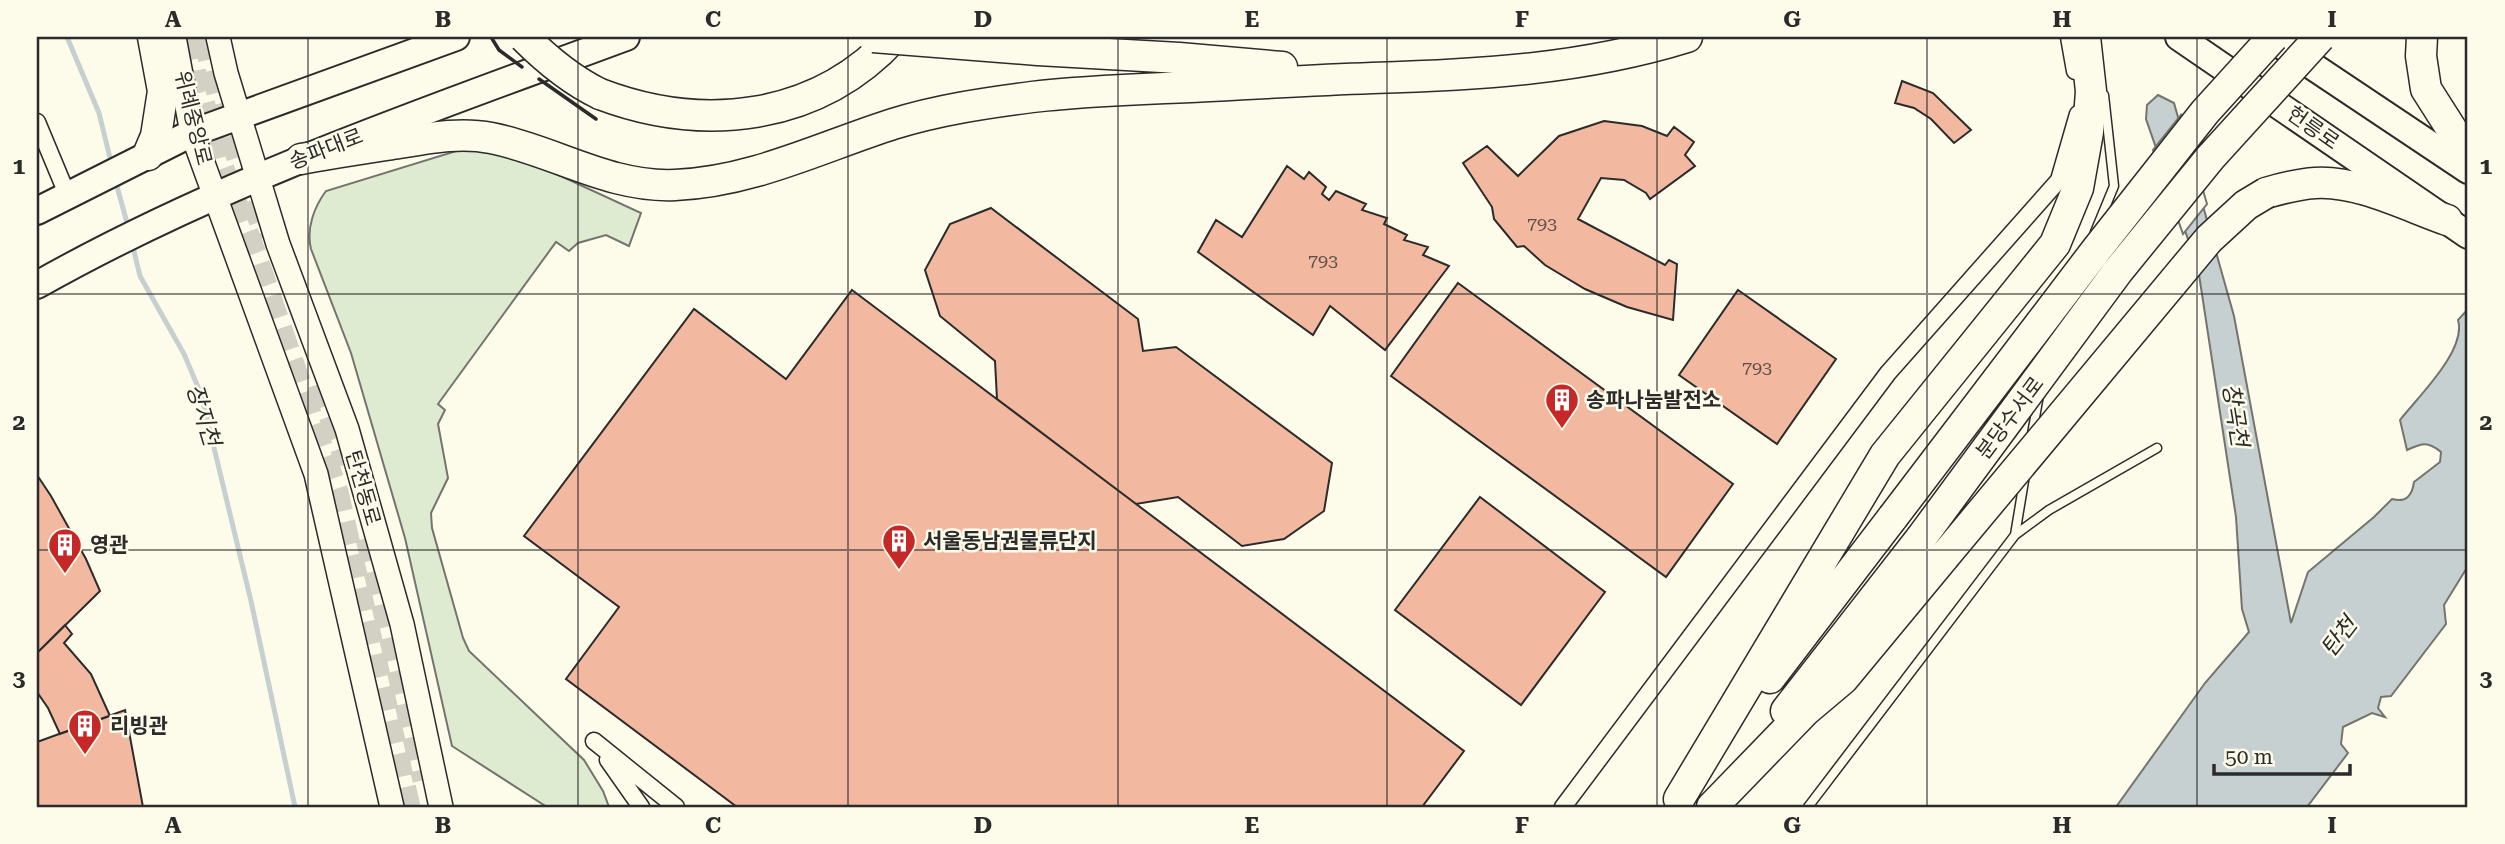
<svg xmlns="http://www.w3.org/2000/svg" width="2505" height="844" viewBox="0 0 2505 844" font-family="'Roboto Serif','Noto Sans KR',serif">
	<rect width="100%" height="100%" fill="#fdfbea"/>
	<path fill="#deebd1" stroke="#74746e" stroke-width="2" d="M466,148l58,11 117,54 -12,33 -23,-11 -28,8 -9,8 -13,-9 -118,162 7,6 -7,14 10,54 -17,35 1,15 31,110 6,13 115,109 19,31 6,16h-62l-95,-61 -47,-208 -54,-185 -40,-104c-5,-20 3,-42 15,-58z"/>
	<path fill="#c7d0d0" stroke="#74746e" stroke-width="2" d="M2158,95l16,8 60,213 57,307 17,-51 66,-55 18,-18c14,4 20,-3 22,-17l26,-20 1,-10c-13,-11 -19,-9 -34,-2l-7,-30c18,-23 67,-70 58,-100l10,-11v257l-24,39 2,19 -55,72 -10,1 -3,11 7,9 -13,-4 -29,14 -2,17 7,9 -41,54h-191l89,-124 44,-51 -7,-23 -6,-92 -38,-249 -52,-149 1,-14z"/>
	<path fill="#fdfbea" stroke="#74746e" stroke-width="2" d="M2181,115l26,89 -24,30 -30,-84z"/>
	<g fill="none" stroke-linecap="round" stroke-linejoin="round">
		<path stroke="#c7d0d0" stroke-width="5" d="M67,37l32,76 13,53
			M115,179l14,51
			M132,243l8,33 44,78 17,40 50,207 44,206"/>
	</g>
	<path fill="#f2b8a0" stroke="#2b2b2b" stroke-width="2" d="M1902,81l31,12 38,37 -17,13 -23,-24 -17,-11 -19,-5z
		M1604,121l38,5 25,10 7,-9 20,15 -9,13 10,11 -45,33 -4,-6 -22,-13 -23,-2 -23,41 87,46 4,-5 8,4 -4,56 -46,-13 -42,-18 -40,-24 -21,-19 -7,1 -23,-28 -2,-12 -29,-44 24,-17 31,30 41,-40z
		M1287,166l17,13 5,-7 17,15 -4,7 7,6 7,-9 30,13 -4,6 25,8 -3,6 23,11 -3,5 24,7 -5,8 26,11 -64,84 -55,-44 -17,29 -115,-83 18,-32 26,17z
		M991,208l147,111 5,32 33,-4 156,116 -8,48 -40,28 -42,7 -64,-49 -42,7 -139,-105 -2,-38 -55,-45 -15,-46 25,-46z
		M1458,283l275,201 -67,93 -275,-201z
		M852,290l612,461 -42,56h-685l-171,-128 53,-72 -95,-71 170,-227 92,70z
		M1738,290l98,69 -59,85 -98,-69z
		M37,475l14,21 35,63 14,32 -63,62z
		M1480,497l125,95 -84,113 -126,-95z
		M65,625l7,9 -8,9 27,31 19,42 -50,18 -12,-26 -11,-16v-39z
		M125,710l18,97h-106v-65z"/>
	<g fill="none" stroke-linecap="round" stroke-linejoin="round">
		<path stroke="#d3d1c4" stroke-width="23" stroke-dasharray="23 11" stroke-linecap="butt" d="M189,37l6,37 25,87 35,93 82,238 72,315
			M205,37c13,69 37,134 61,200
			M319,384l28,80
			M367,538l57,242"/>
		<g stroke="#2b2b2b" stroke-width="11">
			<path id="lane" d="M2095,232l19,-46 -10,-91
				M2032,434l7,-39
				M2015,535l34,-25 108,-62
				M1808,807l207,-272 10,-60"/>
		</g>
		<g stroke="#2b2b2b" stroke-width="19">
			<path id="street" d="M2069,37l6,34
				M37,122l30,72
				M594,741l82,66
				M608,760l33,47
				M1563,807l325,-434 171,-193 19,-66"/>
		</g>
		<g stroke="#2b2b2b" stroke-width="26">
			<path id="secondary" d="M174,37l18,96 124,341 76,333
				M218,37l8,36 52,171 69,185 55,195 39,183"/>
		</g>
		<g stroke="#2b2b2b" stroke-width="30">
			<path id="primary" d="M2179,37l289,198
				M2269,37l199,133
				M37,211l155,-78 264,-96
				M37,285c186,-105 389,-174 589,-248"/>
		</g>
		<g stroke="#2b2b2b" stroke-width="33">
			<path id="highway" d="M2422,37l-1,19 5,33 42,66
				M1038,50l141,8 103,9
				M600,94c103,39 217,27 294,-57
				M148,155l8,-19 7,-45 -10,-54
				M301,159c33,-6 66,-11 98,-16 31,-5 61,-11 92,-5 62,12 118,50 184,47 77,-3 146,-38 218,-61 45,-14 92,-21 139,-27 59,-7 118,-8 177,-11 54,-3 108,-6 163,-8 107,-3 212,-9 315,-41
				M2266,193c17,-5 32,-9 49,-10 42,-3 92,23 132,37
				M1770,678l123,-161
				M1786,711l135,-173
				M1679,799l206,-344 170,-211 23,-56 10,-56 3,-41 -6,-54
				M1712,807l93,-96 38,-32 101,-122"/>
		</g>
		<use href="#lane" stroke="#fdfbea" stroke-width="8"/>
		<use href="#street" stroke="#fdfbea" stroke-width="16"/>
		<use href="#secondary" stroke="#fdfbea" stroke-width="23"/>
		<use href="#primary" stroke="#fdfbea" stroke-width="26"/>
		<use href="#highway" stroke="#fdfbea" stroke-width="30"/>
		<g stroke="#2b2b2b" stroke-width="33" stroke-linecap="butt">
			<path id="highway-bridge" d="M524,37c23,23 47,43 76,57
				M873,37l165,13
				M1893,517l204,-268 108,-137 68,-75
				M1921,538l197,-267 92,-113 110,-121
				M1944,557l265,-318 37,-34 20,-12"/>
		</g>
		<use href="#highway-bridge" stroke="#fdfbea" stroke-width="30"/>
		<path stroke="#2b2b2b" stroke-width="3.5" d="M491,37l8,13 23,17
			M539,79l57,40"/>
	</g>
	<path fill="none" stroke="#2b2b2b" stroke-width="2" stroke-opacity="0.55" d="M308,37v770M578,37v770M848,37v770M1118,37v770M1387,37v770M1657,37v770M1927,37v770M2197,37v770M37,294h2431M37,550h2431"/>
	<defs>
		<g id="building-pin" transform="scale(1.75)"><path d="M0 17L-7.5 6A9.5 9.5 0 1 1 7.5 6Z" fill="#c62828" stroke="#fdfbea"/><path d="M-4-6H4V6H1V3H-1V6H-4ZM-2.5-4.3h1.7v1.8h-1.7ZM.8-4.3h1.7v1.8H.8ZM-2.5-1h1.7V.8h-1.7ZM.8-1h1.7V.8H.8Z" fill="#fff"/></g>
	</defs>
	<g fill-rule="evenodd">
		<use href="#building-pin" x="1562" y="400"/>
		<use href="#building-pin" x="899" y="541"/>
		<use href="#building-pin" x="65" y="545"/>
		<use href="#building-pin" x="85" y="726"/>
	</g>
	<g text-anchor="middle" dominant-baseline="central" stroke-width="5" stroke-linejoin="round" paint-order="stroke">
		<g font-size="18" fill="#5d4e48">
			<text x="1542" y="223">793</text>
			<text x="1323" y="260">793</text>
			<text x="1757" y="367">793</text>
		</g>
		<g font-size="21" fill="#2b2b2b" stroke="#fdfbea">
			<text transform="translate(193 118) rotate(76)">위례중앙로</text>
			<text transform="translate(2313 128) rotate(35)">헌릉로</text>
			<text transform="translate(326 149) rotate(-21)">송파대로</text>
			<text transform="translate(2010 418) rotate(-53)">분당수서로</text>
			<text transform="translate(363 488) rotate(74)">탄천동로</text>
		</g>
		<g font-size="21" font-weight="bold" fill="#2b2b2b" stroke="#fdfbea" text-anchor="start">
			<text x="1586" y="400">송파나눔발전소</text>
			<text x="923" y="541">서울동남권물류단지</text>
			<text x="90" y="545">영관</text>
			<text x="110" y="726">리빙관</text>
		</g>
		<g font-size="23" font-style="italic" fill="#2b2b2b" stroke="#fdfbea">
			<text transform="translate(203 415) rotate(73)">장지천</text>
			<text transform="translate(2235 415) rotate(81)">창곡천</text>
			<text transform="translate(2339 637) rotate(-52)">탄천</text>
		</g>
	</g>
	<rect width="2505" height="844" fill="none" stroke="#fdfbea" stroke-width="77"/>
	<path d="M2214 764v10h136v-10" fill="none" stroke="#2b2b2b" stroke-width="3.5"/>
	<text x="2225" y="764" font-size="21" fill="#2b2b2b" stroke="#fdfbea" stroke-width="5" paint-order="stroke">50 m</text>
	<rect x="38" y="38" width="2428" height="768" fill="none" stroke="#2b2b2b" stroke-width="2.5"/>
	<g font-size="23" text-anchor="middle" font-weight="bold" fill="#2b2b2b">
		<text x="173" y="27">A</text>
		<text x="443" y="27">B</text>
		<text x="713" y="27">C</text>
		<text x="983" y="27">D</text>
		<text x="1252" y="27">E</text>
		<text x="1522" y="27">F</text>
		<text x="1792" y="27">G</text>
		<text x="2062" y="27">H</text>
		<text x="2332" y="27">I</text>
		<text x="19" y="174">1</text>
		<text x="2486" y="174">1</text>
		<text x="19" y="430">2</text>
		<text x="2486" y="430">2</text>
		<text x="19" y="686">3</text>
		<text x="2486" y="686">3</text>
		<text x="173" y="833">A</text>
		<text x="443" y="833">B</text>
		<text x="713" y="833">C</text>
		<text x="983" y="833">D</text>
		<text x="1252" y="833">E</text>
		<text x="1522" y="833">F</text>
		<text x="1792" y="833">G</text>
		<text x="2062" y="833">H</text>
		<text x="2332" y="833">I</text>
	</g>
</svg>
